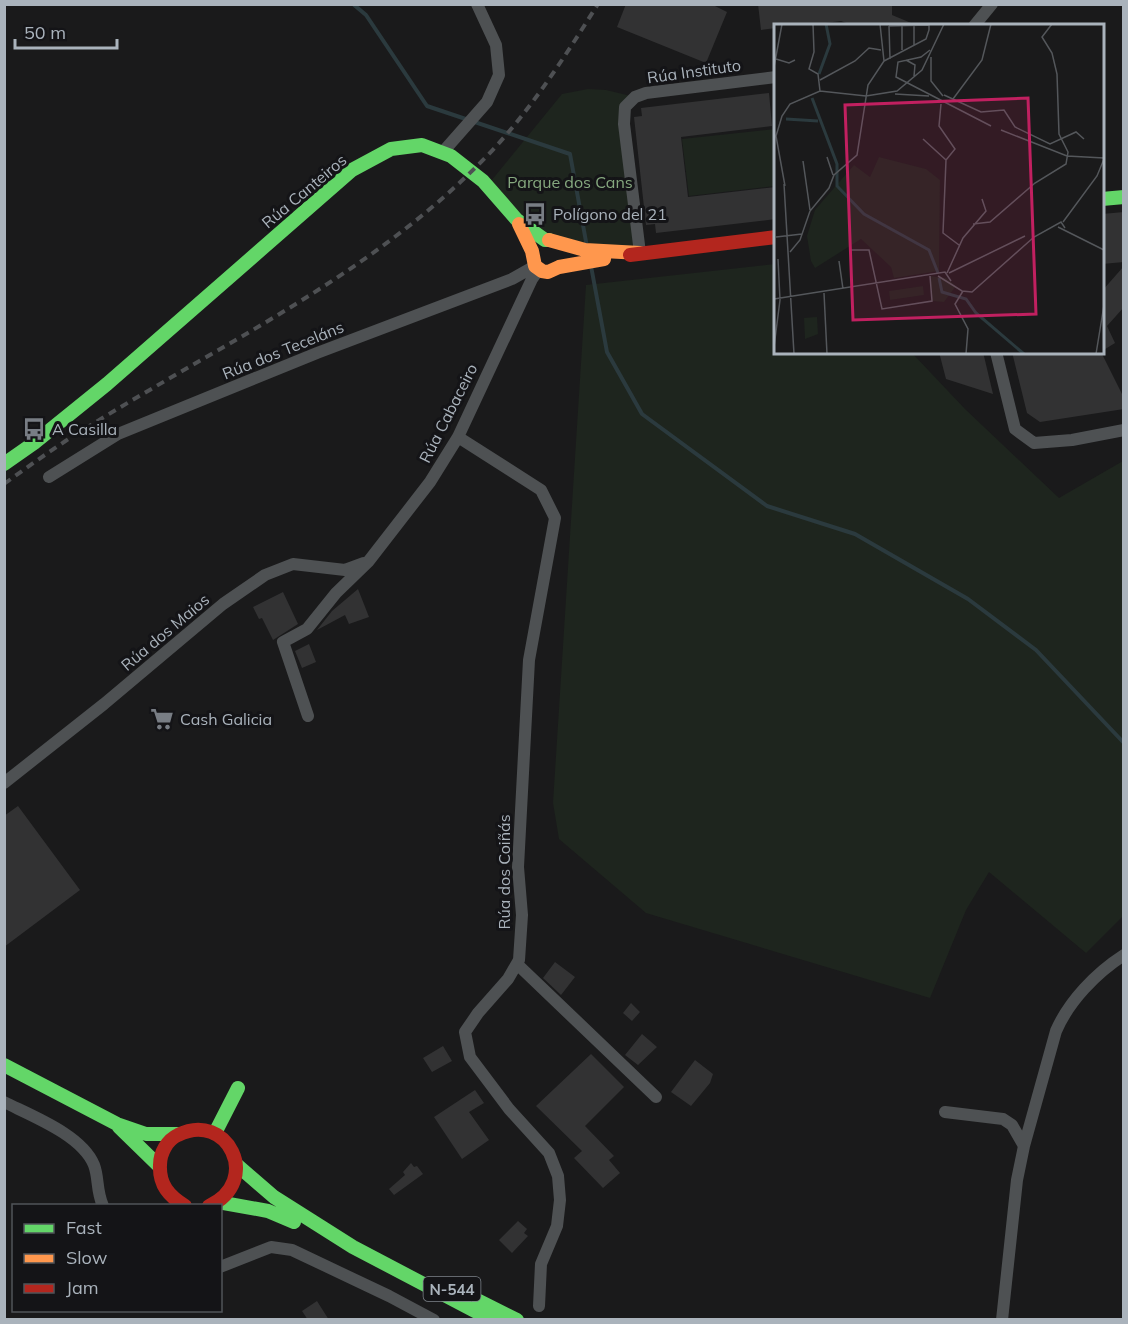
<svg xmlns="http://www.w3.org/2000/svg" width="1128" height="1324" viewBox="0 0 1128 1324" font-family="Mulish,sans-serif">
	<rect width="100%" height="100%" fill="#1a1a1b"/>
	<path fill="#1e251e" d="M588,89l18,1 29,7 -10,10 15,146 -86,-12 -67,-55 75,-92z
		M775,129v57l-86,10 -7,-57z
		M775,264l1,88 136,1 53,56 94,89 64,-37v455l-37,37 -97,-81 -23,38 -36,88 -284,-85 -87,-74 -6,-36 33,-518z"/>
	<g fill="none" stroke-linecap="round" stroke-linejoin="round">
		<path stroke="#2b3a3e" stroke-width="4" d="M353,4l13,11 61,91 143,48 17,93
			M591,266l16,86 35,62 125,92 88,28 113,65 68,51 88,93"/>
	</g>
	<path fill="#323233" d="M626,4h85l16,8 -21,51 -89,-36z
		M758,4h134v11l24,10 -62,1 -13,-5 -38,5h-27v2l-15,2z
		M769,93l3,33 -91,11 7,60 88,-10v32l-120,14 -1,-9 -9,1 -12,-108 8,-1 -1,-8z
		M1124,212v50l-22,2v-50z
		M1124,266v41l-17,19 8,17 -13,8v-60z
		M939,352h44l10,42 -47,-15z
		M1012,352h89l23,46v11l-84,13 -13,-9z
		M358,589l11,28 -20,7 -4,-9 -28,15 15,-19z
		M283,592l15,32 -25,16 -11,-22 -3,1 -6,-12z
		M309,644l7,18 -14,6 -7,-17z
		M18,806l62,84 -76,57v-131z
		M555,962l20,15 -14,18 -18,-17z
		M631,1003l9,9 -8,9 -9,-8z
		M642,1034l15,13 -19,18 -13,-10z
		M443,1046l9,15 -20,11 -9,-14z
		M591,1054l33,33 -39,39 29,30 -5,4 11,13 -17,15 -29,-30 8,-7 -46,-45z
		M695,1060l18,14 -3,9 -19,23 -20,-14z
		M475,1090l9,13 -15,9 20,28 -27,19 -28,-42z
		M411,1163l3,4 3,-1 6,8 -29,21 -5,-6 16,-14 -2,-3z
		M518,1221l9,8 -3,4 4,3 -16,17 -13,-13z
		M317,1301l12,19h-21l-6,-9z"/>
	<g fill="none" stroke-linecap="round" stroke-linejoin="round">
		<path stroke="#4e5153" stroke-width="12" d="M974,26l18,-22
			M442,153l45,-51 12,-27 -3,-30 -19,-41
			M640,253l-16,-129 1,-17 10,-10 11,-4 130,-16
			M996,352l19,77 19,14 38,-3 52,-10
			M458,437l83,53 14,28 -26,142 -11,207 4,48 -3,45 -11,19 -30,34 -13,19 5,25 39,52 40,44 9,23 2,24 -3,26 -16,38 -2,42
			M49,477l69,-43 199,-81 195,-74 23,-13
			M308,716l-25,-74 24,-13 29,-36 32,-31 62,-80 28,-45 74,-158 7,-10
			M4,783l100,-79 119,-100 42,-29 28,-11 52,6 19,-7
			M517,964l139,133
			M4,1102c28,14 78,33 90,63 5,13 2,25 9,41
			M945,1112l58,7 9,6 12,21
			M220,1267l51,-20 21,3 97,46 45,24
			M1002,1320l15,-140 7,-34 32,-115c13,-30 40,-58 68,-76"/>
		<path stroke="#63d668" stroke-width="14" d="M1102,199l22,-2
			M4,464l30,-21 73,-59 245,-214 39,-21 31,-4 29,11 32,25 34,39 28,20h4
			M4,1065l113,59 29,10h31
			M119,1127l39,38
			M215,1133l23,-45
			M237,1165l37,32 79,50 139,73
			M218,1202l50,9 26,11
			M479,1301l38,19"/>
		<path stroke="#ff974d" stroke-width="14" d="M519,224l13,27 3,15 7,5 6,1 11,-5 45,-8
			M549,240l36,10 55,3"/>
		<path stroke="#b3261e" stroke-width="14" d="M630,255l146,-18
			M185,1206c-16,-10 -26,-21 -25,-41 0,-12 7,-25 18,-30 49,-25 85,46 31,71"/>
		<path stroke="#4e5053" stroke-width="4" stroke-dasharray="8 6" stroke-linecap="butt" d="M4,484c29,-21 57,-41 87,-59 133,-82 276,-149 387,-260 48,-47 84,-104 120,-161"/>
	</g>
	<defs>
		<g id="bus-bare" transform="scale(1.8)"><path d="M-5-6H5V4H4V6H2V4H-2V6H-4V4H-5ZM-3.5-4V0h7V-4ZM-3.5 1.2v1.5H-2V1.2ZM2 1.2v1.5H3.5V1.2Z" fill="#787d84" stroke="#141417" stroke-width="2.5" paint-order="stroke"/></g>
		<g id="supermarket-bare" transform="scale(1.8)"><path d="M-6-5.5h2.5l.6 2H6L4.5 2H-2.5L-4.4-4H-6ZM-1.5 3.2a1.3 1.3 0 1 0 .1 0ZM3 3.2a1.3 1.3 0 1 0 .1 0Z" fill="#787d84" stroke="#141417" stroke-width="2.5" paint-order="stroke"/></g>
	</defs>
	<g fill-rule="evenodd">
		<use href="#bus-bare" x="535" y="214"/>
		<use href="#bus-bare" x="34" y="429"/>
		<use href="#supermarket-bare" x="162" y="719"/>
	</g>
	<g text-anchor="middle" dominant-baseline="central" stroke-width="6" stroke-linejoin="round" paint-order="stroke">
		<rect fill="#141417" stroke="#7d838a" stroke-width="1.5" x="423.5" y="1277" width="57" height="24" rx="4.5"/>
		<g font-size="15" font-weight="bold" fill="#aab3bc">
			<text x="452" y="1289">N-544</text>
		</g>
		<g font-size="16" fill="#aab3bc" stroke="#141417">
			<text transform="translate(694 71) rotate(-8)">Rúa Instituto</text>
			<text transform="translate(304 191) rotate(-40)">Rúa Canteiros</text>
			<text transform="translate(283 350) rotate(-22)">Rúa dos Teceláns</text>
			<text transform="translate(448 413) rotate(-63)">Rúa Cabaceiro</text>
			<text transform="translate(165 632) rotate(-40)">Rúa dos Maios</text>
			<text transform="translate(504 872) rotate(-90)">Rúa dos Coiñás</text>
		</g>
		<g font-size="16" fill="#86a97f" stroke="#141417">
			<text x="570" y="182">Parque dos Cans</text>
		</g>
		<g font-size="16" fill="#aab3bc" stroke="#141417" text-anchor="start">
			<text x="553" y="214">Polígono del 21</text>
			<text x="52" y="429">A Casilla</text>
			<text x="180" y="719">Cash Galicia</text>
		</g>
	</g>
	<g transform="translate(774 24)">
		<rect width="330" height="330" fill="#1a1a1b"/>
		<path d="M105,133l47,12 14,11 -1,91 -45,7 -3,-11 -30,-28 -46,29 -4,-7 -4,-25 8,-26 39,-45 16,12zM156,252l16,2 10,8 -12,16 -12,-1zM149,262l1,9 -34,5 -1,-9zM43,293l1,17 -13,5 -1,-21z" fill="#1e251e"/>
		<path fill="none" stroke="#2b3a3e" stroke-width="3" d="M45,50l11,-30 -4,-20M38,74l25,66v22l27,28 65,36 9,23M12,95l32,2M165,254l3,14 24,7 10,14 48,41"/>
		<path fill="none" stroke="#54575b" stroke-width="1.5" d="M39,0l1,28 -5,17 9,5 2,17M115,2l1,33M128,2v24M140,2v19M156,26l-9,7 -23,5 -2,15 95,49M157,33v24l12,15M2,35l13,4 6,-3M132,36l9,5 -1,11M110,37l42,-22 3,-9v-5l-40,1M0,43l8,-43M46,56l35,-19 14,-13 12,2M121,70l34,2M170,71l37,17 23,-2 11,17 35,17 26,-12 8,7M179,75l29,-39 9,-36M167,80l-2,22 16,23 -9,11 -3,73 16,12M227,106l66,26 37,2M149,115l23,21M53,133l6,18M29,137l7,49M10,160l10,170M11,162l-9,-50 6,-20 8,-12 30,-13 46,5 31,-5 25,-21 22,-46M289,198l34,-46 7,-17M199,200l17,-2 45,-39 31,-19 2,-12 -9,-18 -2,-60 -5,-21 -10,-16 10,-13M284,203l46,23M2,213l26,-3M77,226h18l13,59 50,-8 -2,-25M16,228l10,-12 10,-29 19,-23 5,-13 23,-20 11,-70 16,-24 -4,-37M65,237l4,28M173,249l16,-35 23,-27 -4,-12M175,249l76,-37M164,252l24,15 10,1 62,-55 27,-15 4,6M189,267l-8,13 13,25 -2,25M50,269l3,61M0,275l171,-27 6,9M0,323l6,-47 -2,-41M322,330l8,-49"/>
		<path fill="#c12060" fill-opacity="0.15" stroke="#c12060" stroke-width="3" d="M254,74l8,216 -183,6 -8,-215z"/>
		<rect width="330" height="330" fill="none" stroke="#aab3bc" stroke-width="3"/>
	</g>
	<rect width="1128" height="1324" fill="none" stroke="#aab3bc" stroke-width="12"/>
	<rect x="12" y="1204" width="210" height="108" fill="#141417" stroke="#505459" stroke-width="1.5"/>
	<rect x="24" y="1224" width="30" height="9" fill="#63d668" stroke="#505459" stroke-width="1.5"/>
	<text x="66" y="1234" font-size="18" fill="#aab3bc">Fast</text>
	<rect x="24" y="1254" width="30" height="9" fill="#ff974d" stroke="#505459" stroke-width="1.5"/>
	<text x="66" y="1264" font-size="18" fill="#aab3bc">Slow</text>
	<rect x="24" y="1284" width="30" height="9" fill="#b3261e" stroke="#505459" stroke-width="1.5"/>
	<text x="66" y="1294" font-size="18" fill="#aab3bc">Jam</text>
	<path d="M15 39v9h102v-9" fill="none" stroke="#aab3bc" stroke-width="3"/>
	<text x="24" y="39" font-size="18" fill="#aab3bc" stroke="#141417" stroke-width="4.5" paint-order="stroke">50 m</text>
</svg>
